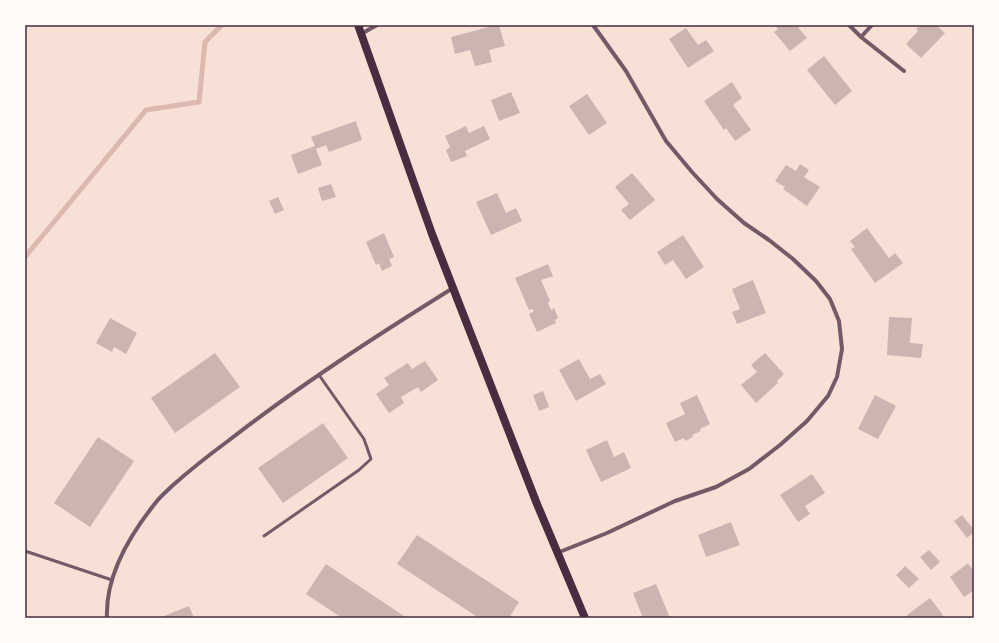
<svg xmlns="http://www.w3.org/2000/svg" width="999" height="643" viewBox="0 0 999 643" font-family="Mulish,sans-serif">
	<rect width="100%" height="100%" fill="#f7e1d7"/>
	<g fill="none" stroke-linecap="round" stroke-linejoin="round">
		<path stroke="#dcb8b0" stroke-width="5" d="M25,257l121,-147 53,-8 6,-60 17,-17"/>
	</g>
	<path fill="#ccb4b1" d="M496,25h3l6,21 -16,4 3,12 -17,4 -5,-16 -15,4 -4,-17z
		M775,25h21l11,13 -17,13 -16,-19 4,-3z
		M920,25h16l9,8 -24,25 -15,-14 12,-13 -2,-2z
		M686,28l12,17 8,-5 8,11 -26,17 -19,-29z
		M824,56l28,35 -17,14 -28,-35z
		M732,82l10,16 -9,7 18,25 -16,11 -9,-13 -2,2 -20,-29z
		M511,92l9,21 -21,8 -8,-21z
		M587,94l20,29 -18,12 -20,-29z
		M356,121l6,19 -33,12 -3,-7 -10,4 6,16 -24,9 -7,-19 24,-9 -4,-9z
		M466,126l3,7 15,-7 6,13 -25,12 2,5 -16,6 -5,-12 4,-3 -5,-11z
		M800,164l9,6 -5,7 16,10 -13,19 -24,-17 2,-2 -10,-6 11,-16 10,6z
		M632,173l23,27 -25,20 -9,-10 8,-6 -14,-17z
		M331,184l5,13 -14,4 -4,-13z
		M497,193l9,20 10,-5 6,13 -31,14 -15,-33z
		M278,197l6,13 -9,4 -6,-13z
		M867,228l22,30 6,-5 8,10 -28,20 -24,-34 4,-2 -5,-6z
		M384,233l10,24 -5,2 3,7 -10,5 -3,-8 -3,2 -10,-23z
		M683,235l21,32 -18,12 -13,-19 -8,5 -8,-13z
		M548,264l5,12 -12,4 9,21 -2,2 3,7 3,-2 4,10 -3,2 1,3 -19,9 -8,-18 5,-3 -2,-2 -3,1 -14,-32z
		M753,280l13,33 -29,11 -5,-12 8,-3 -8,-20z
		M889,317l23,1 -2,25 13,1 -2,14 -34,-3z
		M110,318l27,15 -11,21 -12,-7 -2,5 -16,-9z
		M215,353l25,34 -65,46 -24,-35z
		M765,353l19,21 -7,7 1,2 -22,20 -15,-18 16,-13 -6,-7z
		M579,359l11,20 10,-5 6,10 -30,17 -17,-31z
		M425,361l13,19 -17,12 -3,-5 -17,10 3,6 -15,10 -13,-19 13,-9 -5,-7 24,-15 4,6z
		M543,391l6,16 -10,4 -6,-16z
		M697,395l13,29 -10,5 1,2 -9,4 1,2 -8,4 -1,-3 -9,4 -9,-19 19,-9 -5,-11z
		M875,395l21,11 -18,33 -20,-10z
		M323,423l25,35 -65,45 -25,-35z
		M98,437l36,24 -44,66 -36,-24z
		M607,440l7,17 10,-5 7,16 -30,14 -15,-32z
		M812,474l13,19 -20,13 5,8 -12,8 -18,-27z
		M962,515l12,15v2l-7,6 -13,-17z
		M731,522l9,23 -34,12 -8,-22z
		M417,535l102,67 -10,16h-30l-82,-54z
		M929,550l11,12 -9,8 -11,-13z
		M968,563l6,9v18l-10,7 -14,-20z
		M326,564l81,54h-65l-36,-24z
		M905,566l14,13 -10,9 -13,-13z
		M656,584l14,34h-27l-10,-25z
		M930,598l13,17 -3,3h-31l-2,-3z
		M189,606l5,12h-35z"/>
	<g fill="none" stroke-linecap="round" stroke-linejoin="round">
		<path stroke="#755966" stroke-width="3" d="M264,536l95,-66 12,-11 -7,-20 -45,-64
			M25,551l87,29"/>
		<path stroke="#755966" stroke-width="4" d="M849,25l12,12 43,34
			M361,34l16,-9
			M861,37l11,-12
			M557,553l50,-20 68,-32 41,-14 33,-18 31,-24 27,-24 21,-25 9,-19 5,-28 -3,-28 -9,-22 -14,-18 -23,-22 -24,-19 -25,-17 -27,-24 -25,-27 -26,-31 -40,-70 -33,-46
			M107,618c-2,-43 24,-85 50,-117 4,-5 10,-10 15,-15 18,-16 37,-31 56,-45 72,-56 148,-105 225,-153"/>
		<path stroke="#4a2c40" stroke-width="8" d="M358,25l74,209 105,270 48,114"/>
	</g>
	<rect width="999" height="643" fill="none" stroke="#fffaf5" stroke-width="52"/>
	<rect x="26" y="26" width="947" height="591" fill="none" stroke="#4a2c40" stroke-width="1.5"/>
</svg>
